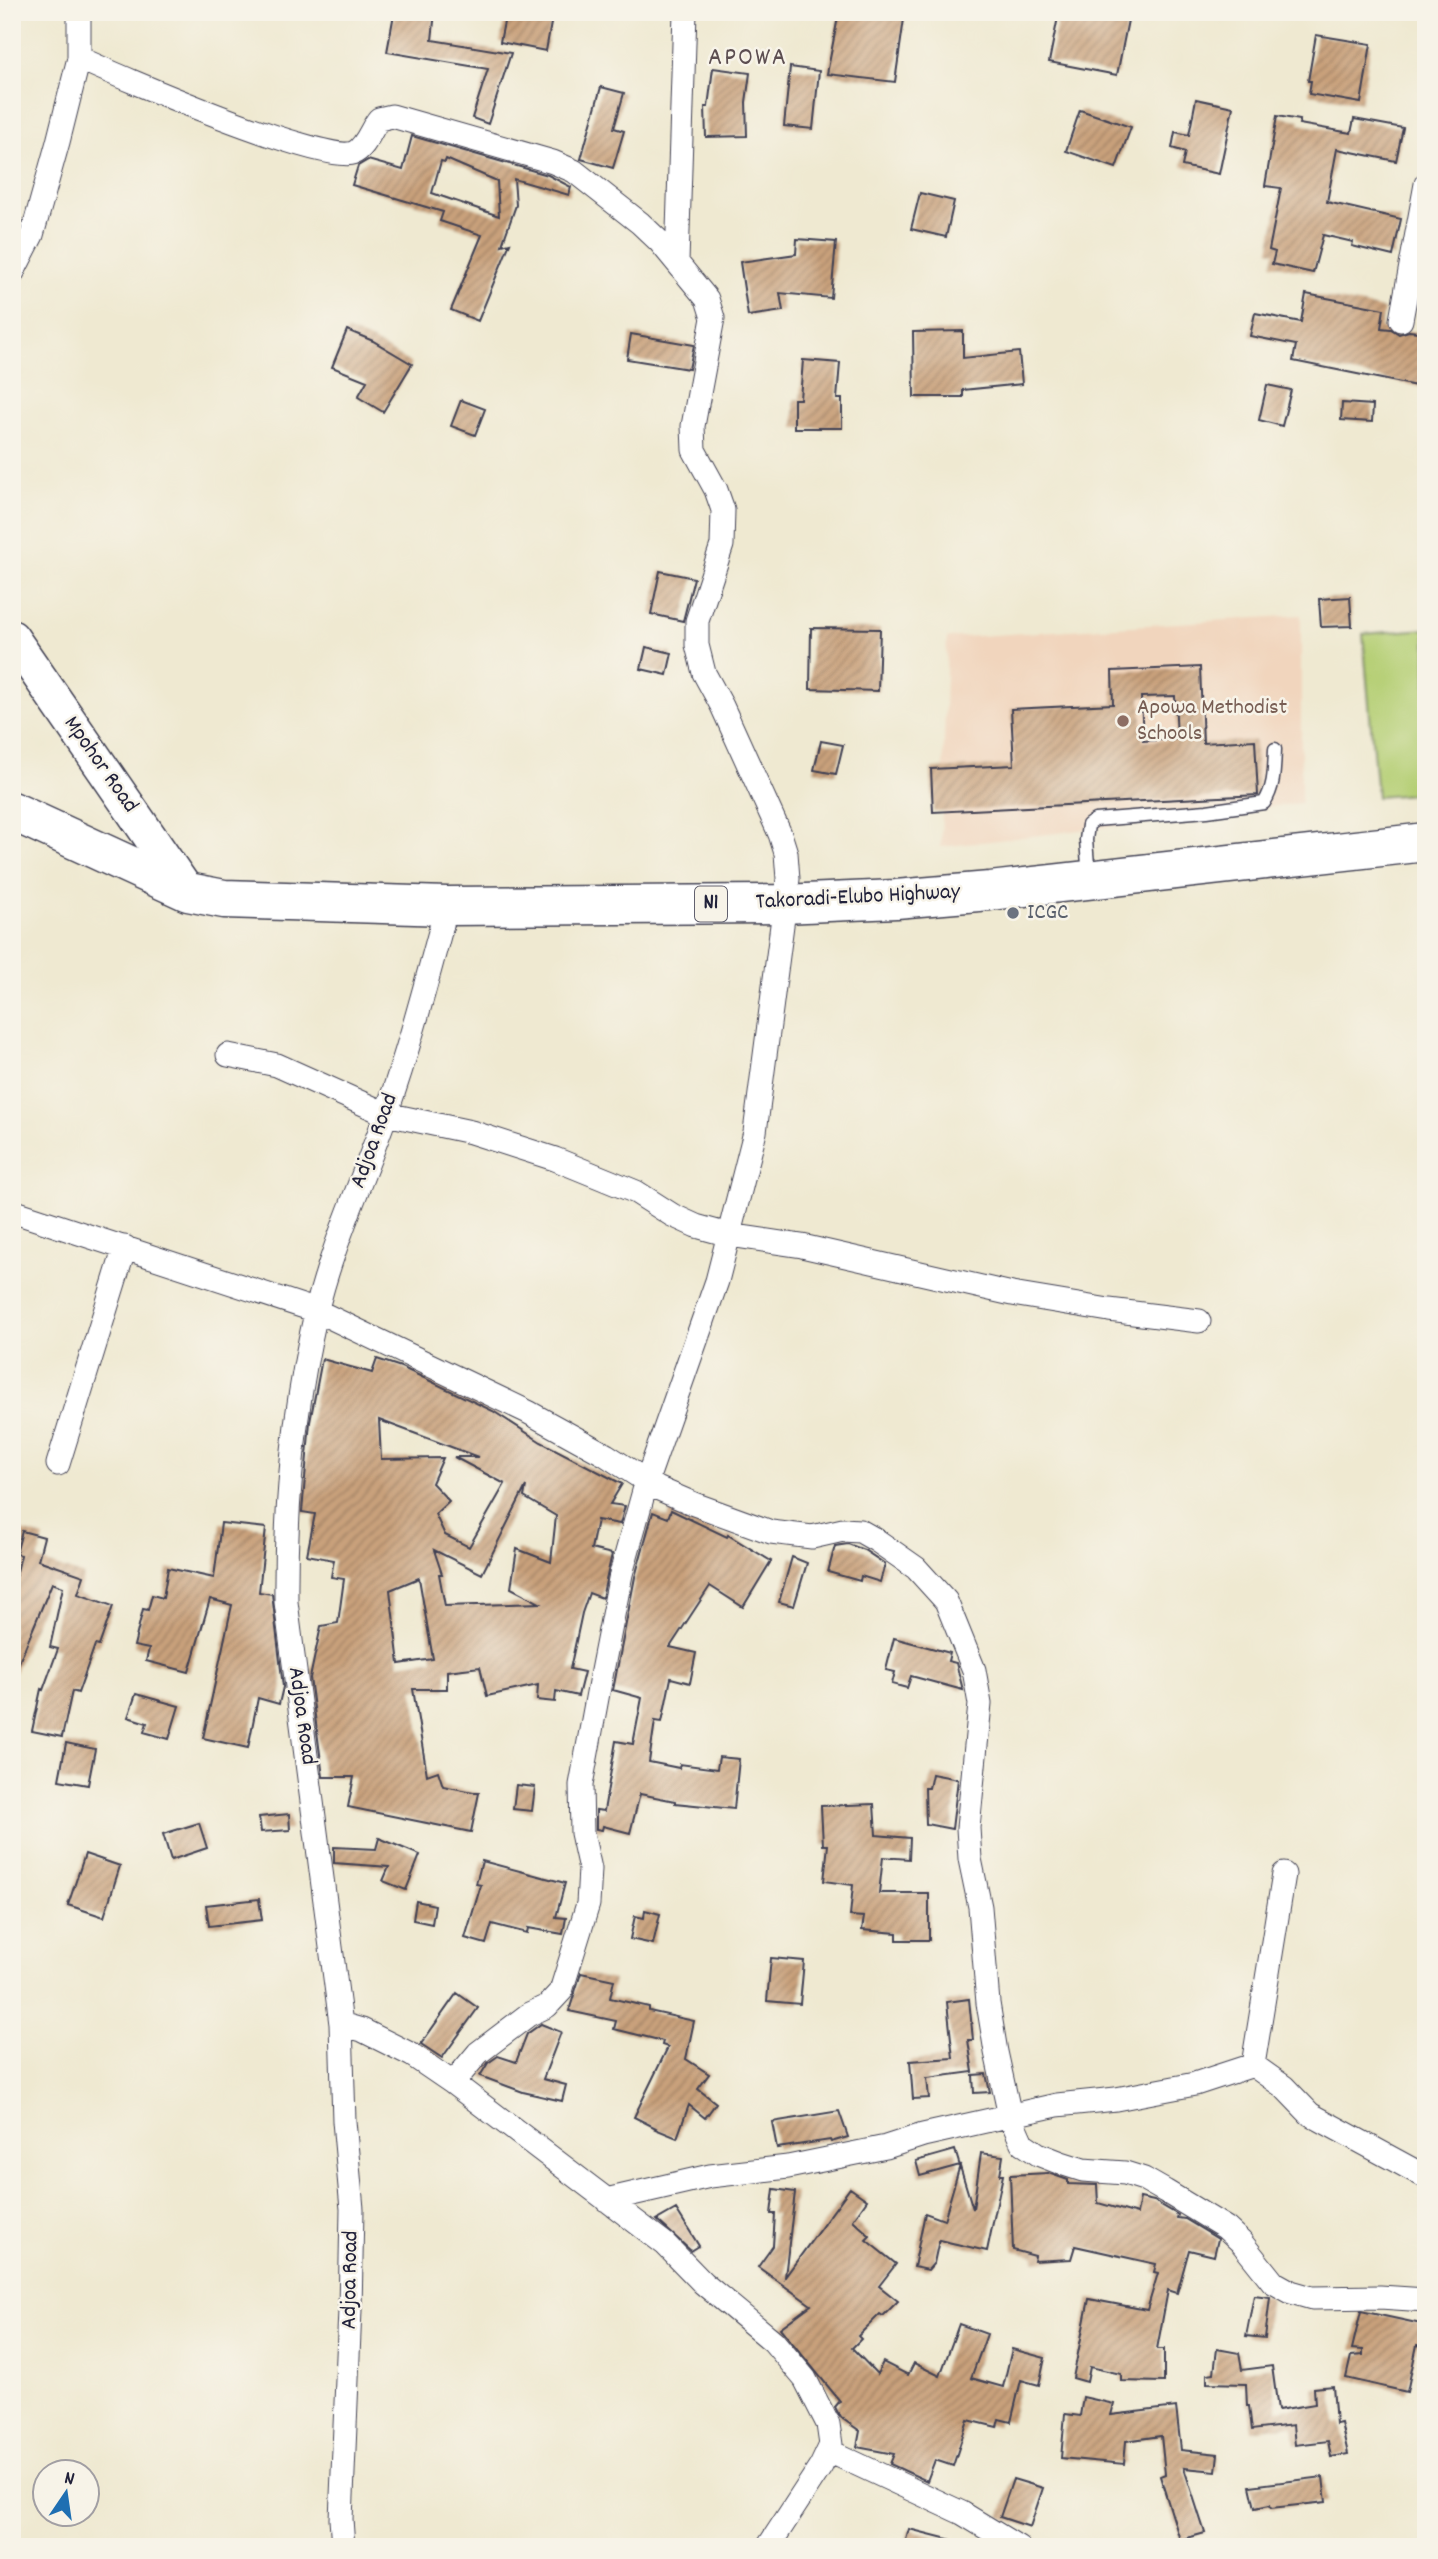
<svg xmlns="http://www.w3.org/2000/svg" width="1438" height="2559" viewBox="0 0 1438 2559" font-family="Dekko,sans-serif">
	<defs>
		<pattern id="building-hatch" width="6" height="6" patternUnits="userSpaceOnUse" patternTransform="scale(1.75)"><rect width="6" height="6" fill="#c9a17b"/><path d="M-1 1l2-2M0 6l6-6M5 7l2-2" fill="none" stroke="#a38366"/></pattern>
	</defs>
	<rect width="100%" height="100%" fill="#f7f3e8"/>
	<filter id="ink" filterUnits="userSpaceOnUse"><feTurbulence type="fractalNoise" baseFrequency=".0143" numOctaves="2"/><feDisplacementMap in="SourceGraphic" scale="14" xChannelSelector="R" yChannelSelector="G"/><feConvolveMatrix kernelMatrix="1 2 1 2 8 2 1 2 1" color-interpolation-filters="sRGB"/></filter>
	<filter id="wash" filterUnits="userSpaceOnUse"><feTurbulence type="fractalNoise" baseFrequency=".00686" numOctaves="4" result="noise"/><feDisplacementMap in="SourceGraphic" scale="28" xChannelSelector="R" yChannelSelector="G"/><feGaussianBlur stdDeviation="1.57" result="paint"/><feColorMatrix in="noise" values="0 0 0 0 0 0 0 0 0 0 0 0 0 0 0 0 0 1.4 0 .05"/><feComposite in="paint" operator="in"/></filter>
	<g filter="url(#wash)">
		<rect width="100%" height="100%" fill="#efe9d1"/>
		<path fill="#f1d5bd" d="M1301,615v188l-360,44 6,-209z"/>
		<path fill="#b5cf75" stroke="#6c7858" stroke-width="2" d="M1426,629v164l-49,4 -14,-163z"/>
		<g id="blocks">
			<path fill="url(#building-hatch)" fill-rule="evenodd" d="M408,12h27l-3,28 79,13 -23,71 -16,-6 16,-49 -101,-17 7,-38 14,4z
				M506,12h47l-7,39 -46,-9z
				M839,12h66l-10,70 -68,-8z
				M1059,12h30l39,8 -11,55 -68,-13z
				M1316,35l55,9 -10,59 -52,-9 2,-13h-3z
				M790,67l29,4 -6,58 -29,-3z
				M713,68l37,5 -4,29 1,34 -41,1 -1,-30h3z
				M601,87l23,6 -10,35 10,3 -11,37 -32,-9z
				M1196,99l37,8 -14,67 -37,-8 3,-14 -13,-4 3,-16 14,3z
				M1080,110l51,17 -15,41 -50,-17z
				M1277,116l23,4 -1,4 52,9 3,-14 49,9 -7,33 -59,-12 -10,53 74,17 -8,37 -41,-10 1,-4 -30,-7 -10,38 -41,-9 3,-12 -6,-2 12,-62 -16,-2z
				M412,136l136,39 23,12 -2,8 -55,-16 2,26 -14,40 8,-2 -32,78 -27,-11 31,-75 -42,-14 3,-9 -91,-27 6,-19 10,-6 35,10zM446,159l51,22 2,35 -67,-23 9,-32 4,1z
				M920,193l34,8 -8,36 -35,-8z
				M797,239l39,3 -5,56 -51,-5 3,18 -35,5 -8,-54 56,-8z
				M1306,294l78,15 -3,19 10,1 8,5 10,-3 17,2v55l-133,-27 3,-16 -46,-9 5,-23 46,9z
				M347,330l26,11 39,23 -29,48 -25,-15 9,-16 -35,-14z
				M963,331v27l56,-6 3,32 -59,6v7h-49l-1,-65z
				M631,334l63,11 -5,24 -62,-10z
				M803,360l37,3 -3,36h5v29h-48v-29h6z
				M1267,385l24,5 -9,36 -23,-6z
				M461,400l24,9 -10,26 -24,-9z
				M1342,403l31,2 -1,17 -31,-2z
				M660,571l34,7 -11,43 -32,-7z
				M1350,597l2,29 -31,1 -2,-28z
				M811,628l69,1 -2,62 -68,-2z
				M646,647l26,6 -5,22 -26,-6z
				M1200,667l3,76 52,-3 3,55 -325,17 -2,-43 83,-4 -3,-56 102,-5 -1,-33zM1175,696l2,43 -34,2 -2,-44z
				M821,741l22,4 -7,29 -22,-4z
				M322,1359l50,14 5,-14 24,8 92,44 48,31 81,42 -12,20 15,2 -5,18 -23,-4 -6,29 21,5 -10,44 -13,-5 -7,20 -12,56 14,3 -6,24 -22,-5 -1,11 -18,-2 1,-15 -51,11 -7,-29 -33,4v18h-34l14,86 11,-4 5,15 36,7 -8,39 -123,-25 6,-30h-31l-13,-99 11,-52 17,-3 6,-44 -13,-2 3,-17 -27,-5 8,-41 -13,-2 8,-90zM379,1420l99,37h-24l51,27 -36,63 -24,-12 -10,-21 14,-13 -17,-18 11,-25 -62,1zM526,1486l-2,11 32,19 -5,46 -34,-13 -6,39 29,15 -95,3 -6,-32h3l-8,-24 48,24zM419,1578l14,81 -34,5 -9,-74z
				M671,1510l56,27 1,-2 43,26 -28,46 -33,-21 -40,61 26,6 -6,30 -19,-5 -9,44 -7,-1 -6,41 30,6 1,-4 37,5 2,-12 20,2 -5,50 -59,-6v-2l-35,-7 -10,39 -27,-7 -1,4 -6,-1v-19l8,1 12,-70 17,3 9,-46 -29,-8 22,-113 18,-65 15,6z
				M221,1523l45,5 -7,64 13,2 11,93 -4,17 -21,-6 -10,50 -45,-10 29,-133 -22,-6 -21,73 -43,-11 3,-12 -15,-3 9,-37 5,1 4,-15 11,3 5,-30 46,10z
				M22,1531l22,6 -6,23 46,16 -6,18 35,12 -14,40 -4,-1 -17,48 -6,-2 -10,46 -30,-6 9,-42 2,1 15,-41 -8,-2 13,-60 -11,-4 -40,96v-87l9,-37 -5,-1z
				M848,1544l16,6 21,14 -5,18 -19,-6 -1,5 -32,-9 7,-26z
				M792,1557l15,6 -13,43 -15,-4z
				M894,1638l56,15 -2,8 8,2 7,27 -52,-14 -4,12 -15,-4 3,-12 -9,-2z
				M136,1694l43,12 -10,33 -25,-7 3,-9 -19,-6z
				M66,1743l29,6 -7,36 -29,-5z
				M932,1774l26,5 -6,50 -26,-5 -1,-36h4z
				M516,1785l19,2 -3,24 -19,-2z
				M874,1804l2,31 34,3 -1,21 -26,-2 -4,36h50v47h-32v-7l-35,-3 2,-13 -14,-1 3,-31 -29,-4 4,-36h-5l-2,-39z
				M289,1814l1,16 -29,2 -2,-15z
				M199,1823l8,25 -36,12 -8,-26z
				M379,1838l41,17 -14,35 -23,-9 6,-14 -55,-4v-16l42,2z
				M85,1854l35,12 -16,51 -36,-12z
				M482,1861l83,22 -9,34 10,1 -3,16 -35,-6 -1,5 -35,-9 -6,20 -21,-6 16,-53 -5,-1z
				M259,1899l3,21 -53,6 -3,-21z
				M416,1901l19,4 -3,19 -19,-4z
				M645,1910l15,4 -7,30 -23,-5 5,-23 9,2z
				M771,1958l33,3 -4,43 -33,-3z
				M581,1973l33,7 -4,18 39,9v4l45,10 -8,38 23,15 -11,15 18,14 -11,15 -16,-13 -12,33 -22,-9 1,-1 -22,-11 34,-70 -6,-2 1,-4 -49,-12 2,-8 -47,-10z
				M457,1993l21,15 -36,50 -21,-14z
				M969,1999l4,41h-5l5,32 -46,6 2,20 -16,1 -3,-38 43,-3 -6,-56z
				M541,2024l20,8 -18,47 23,6 -4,16 -39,-9 -43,-16 8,-13 10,-7 18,6 11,-28z
				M986,2074l4,18 -16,1 -1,-18z
				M839,2111l9,26 -17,5 -1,-2 -53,8 -5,-26z
				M955,2150l18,59 8,-56 22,3 -3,19h3l-16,76 -48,-11 -5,23 -6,7 -14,-3 11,-54 19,7 16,-55 -40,11 -4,-15z
				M1048,2173l20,7v4l29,1 1,18 39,11 3,-16 14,3 24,14 -1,3 8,1 33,20 -4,17 -25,-6 -12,43 -9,-3 -11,59h7v33l-43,-1v-7l-31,-7 -3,15 -14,-4 16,-79 58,11 11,-37 -4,-1 2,-8 -81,-18 -4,13 -37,2 1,-5 -22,-6 -3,-75z
				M850,2188l17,12 -14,20 17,16 -4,4 30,24 -17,22 19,15 -15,15 -3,-2 -22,22 3,3 -9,9 25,26 6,-12 25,13 6,-12 26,13 19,-52 28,10 -16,44 32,9 9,-38 33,9 -6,27 -18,-5 -10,42 -12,-3 -2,8 -29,-7 -15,46 -18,-6 -8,21 -37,-17 4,-10 -37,-7 3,-16 -20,-14 -5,-10 5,-6 -60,-73 31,-23 -53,-38 15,-21 2,-32h-4l3,-25 21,3 -10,85z
				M676,2209l23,37 -8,5 -34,-31z
				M1254,2295l16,2 -5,41 -19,-2z
				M1361,2311l65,14v22l-9,-2 -10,47 -61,-14 5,-22 12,-1v-5l-11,-1z
				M1217,2349l22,4 3,17 30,-4 6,44 37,-6 -1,-16 19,-2 3,38 5,-1 7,31 -17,3 -3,-16 -33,4 -2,-20 -41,5 -3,-24h-2l-1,-22 -39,-1v-9l7,-1z
				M1083,2397l31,7 -3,11 65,-8 5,43 37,4 -2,17 -32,-3 21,65 -25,7 -20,-64 5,-2 -4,-38 -35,5 -2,23 -63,-6 4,-44 15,2z
				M1323,2477l3,25 -55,6 -1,-3 -15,3 -5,-22z
				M1013,2479l30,9 -13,39 -30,-10z
				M909,2529l47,12v6h-52z"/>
		</g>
	</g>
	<g filter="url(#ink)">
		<use href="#blocks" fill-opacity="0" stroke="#414052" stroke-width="2"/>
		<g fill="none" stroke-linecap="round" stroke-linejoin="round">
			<g stroke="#414052" stroke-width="15">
				<path id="lane" d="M1089,877l-3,-37 2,-15 7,-5 112,-9 57,-8c11,-17 10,-34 11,-54"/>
			</g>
			<g stroke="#414052" stroke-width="25">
				<path id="street" d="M79,58c38,18 244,106 274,95 13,-5 18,-25 26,-34l13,-3 161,46 21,9 66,52 20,19 47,57 6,19 -20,108 1,24 22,40 7,20 -1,35 -25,76v24l7,28 18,33 58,128 6,19 2,26 -33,253 -38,149 -70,199 -26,94 -19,97 -21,114 1,48 8,36 -2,35 -27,87 -14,15 -19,9 -50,38 -25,30
					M677,262l8,-250
					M12,274l20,-39 26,-93 21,-84v-46
					M1401,320l25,-136
					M228,1055l49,10 109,49 85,18 84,27 81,33 36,23 24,11 33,9 73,11 210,48 97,16 90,11
					M12,1211l305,100 211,101 78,43 51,33 37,16 77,28 41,5 31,-7 17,1 16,9 40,28 30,33 28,69 6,34 -12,124 2,31 10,48 8,96 8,49 14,64 12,27 16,11 23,9 22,7 42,3 19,6 21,12 61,37 15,14 32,40 18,10 21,6 68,-1 46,3
					M58,1464l67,-217
					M341,2024l21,6 50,25 41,28 212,161 38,39 70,58 32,38 23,45 3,21 -10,21 -53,81
					M1253,2065l31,-191
					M606,2200l104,-24 78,-9 98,-20 37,-12 134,-30 59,-6 79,-15 58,-19 31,22 26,27 116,63
					M829,2451l133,62 56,34
					M343,2547l-2,-28 9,-209 2,-101 -8,-88 -3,-97 -55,-422c-1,-98 8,-194 30,-289 16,-68 47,-133 70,-199 24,-68 42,-138 61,-208"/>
			</g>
			<g stroke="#414052" stroke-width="36">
				<path id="secondary" d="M12,637l176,255"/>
			</g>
			<g stroke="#414052" stroke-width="41">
				<path id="highway" d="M12,811l176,81 36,7 223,7 336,-2 113,-5 94,-8 436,-49"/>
			</g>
			<use href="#lane" stroke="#fff" stroke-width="12"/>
			<use href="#street" stroke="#fff" stroke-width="23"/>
			<use href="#secondary" stroke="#fff" stroke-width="33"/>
			<use href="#highway" stroke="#fff" stroke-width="38"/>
		</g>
	</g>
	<circle fill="#8d6e63" stroke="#f7f3e8" stroke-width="2.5" cx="1123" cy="721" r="7"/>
	<circle fill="#6b7280" stroke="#f7f3e8" stroke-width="2.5" cx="1013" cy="913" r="7"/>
	<g text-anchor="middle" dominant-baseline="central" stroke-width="5" stroke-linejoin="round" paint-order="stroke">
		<rect fill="#f7f3e8" stroke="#62616f" stroke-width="2" x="695" y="886.5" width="32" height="35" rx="5"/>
		<g font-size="21" font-weight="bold" fill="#22223b">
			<text x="711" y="904">N1</text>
		</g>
		<g font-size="23" fill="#785e54" stroke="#f7f3e8" text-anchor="start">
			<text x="1137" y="708">Apowa Methodist<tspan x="1137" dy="26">Schools</tspan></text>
		</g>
		<g font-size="23" fill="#22223b" stroke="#f7f3e8">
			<text transform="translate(100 765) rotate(55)">Mpohor Road</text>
			<text transform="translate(858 898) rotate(-3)">Takoradi-Elubo Highway</text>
			<text transform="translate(375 1141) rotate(-70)">Adjoa Road</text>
			<text transform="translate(301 1716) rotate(82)">Adjoa Road</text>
			<text transform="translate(351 2280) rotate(-89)">Adjoa Road</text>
		</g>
		<g font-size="23" fill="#5b616d" stroke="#f7f3e8" text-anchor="start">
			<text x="1027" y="913">ICGC</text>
		</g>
		<g font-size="26" letter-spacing="2" fill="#5c4e51" stroke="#f7f3e8">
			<text x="748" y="58">APOWA</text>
		</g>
	</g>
	<rect width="1438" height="2559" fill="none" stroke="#f7f3e8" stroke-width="42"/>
	<g transform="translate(66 2493) rotate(13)"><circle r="33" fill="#f7f3e8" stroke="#a29fa3" stroke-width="2"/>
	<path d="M0-5L12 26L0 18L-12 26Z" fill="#1f6fb2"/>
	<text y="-10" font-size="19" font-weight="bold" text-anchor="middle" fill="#22223b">N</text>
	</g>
</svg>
